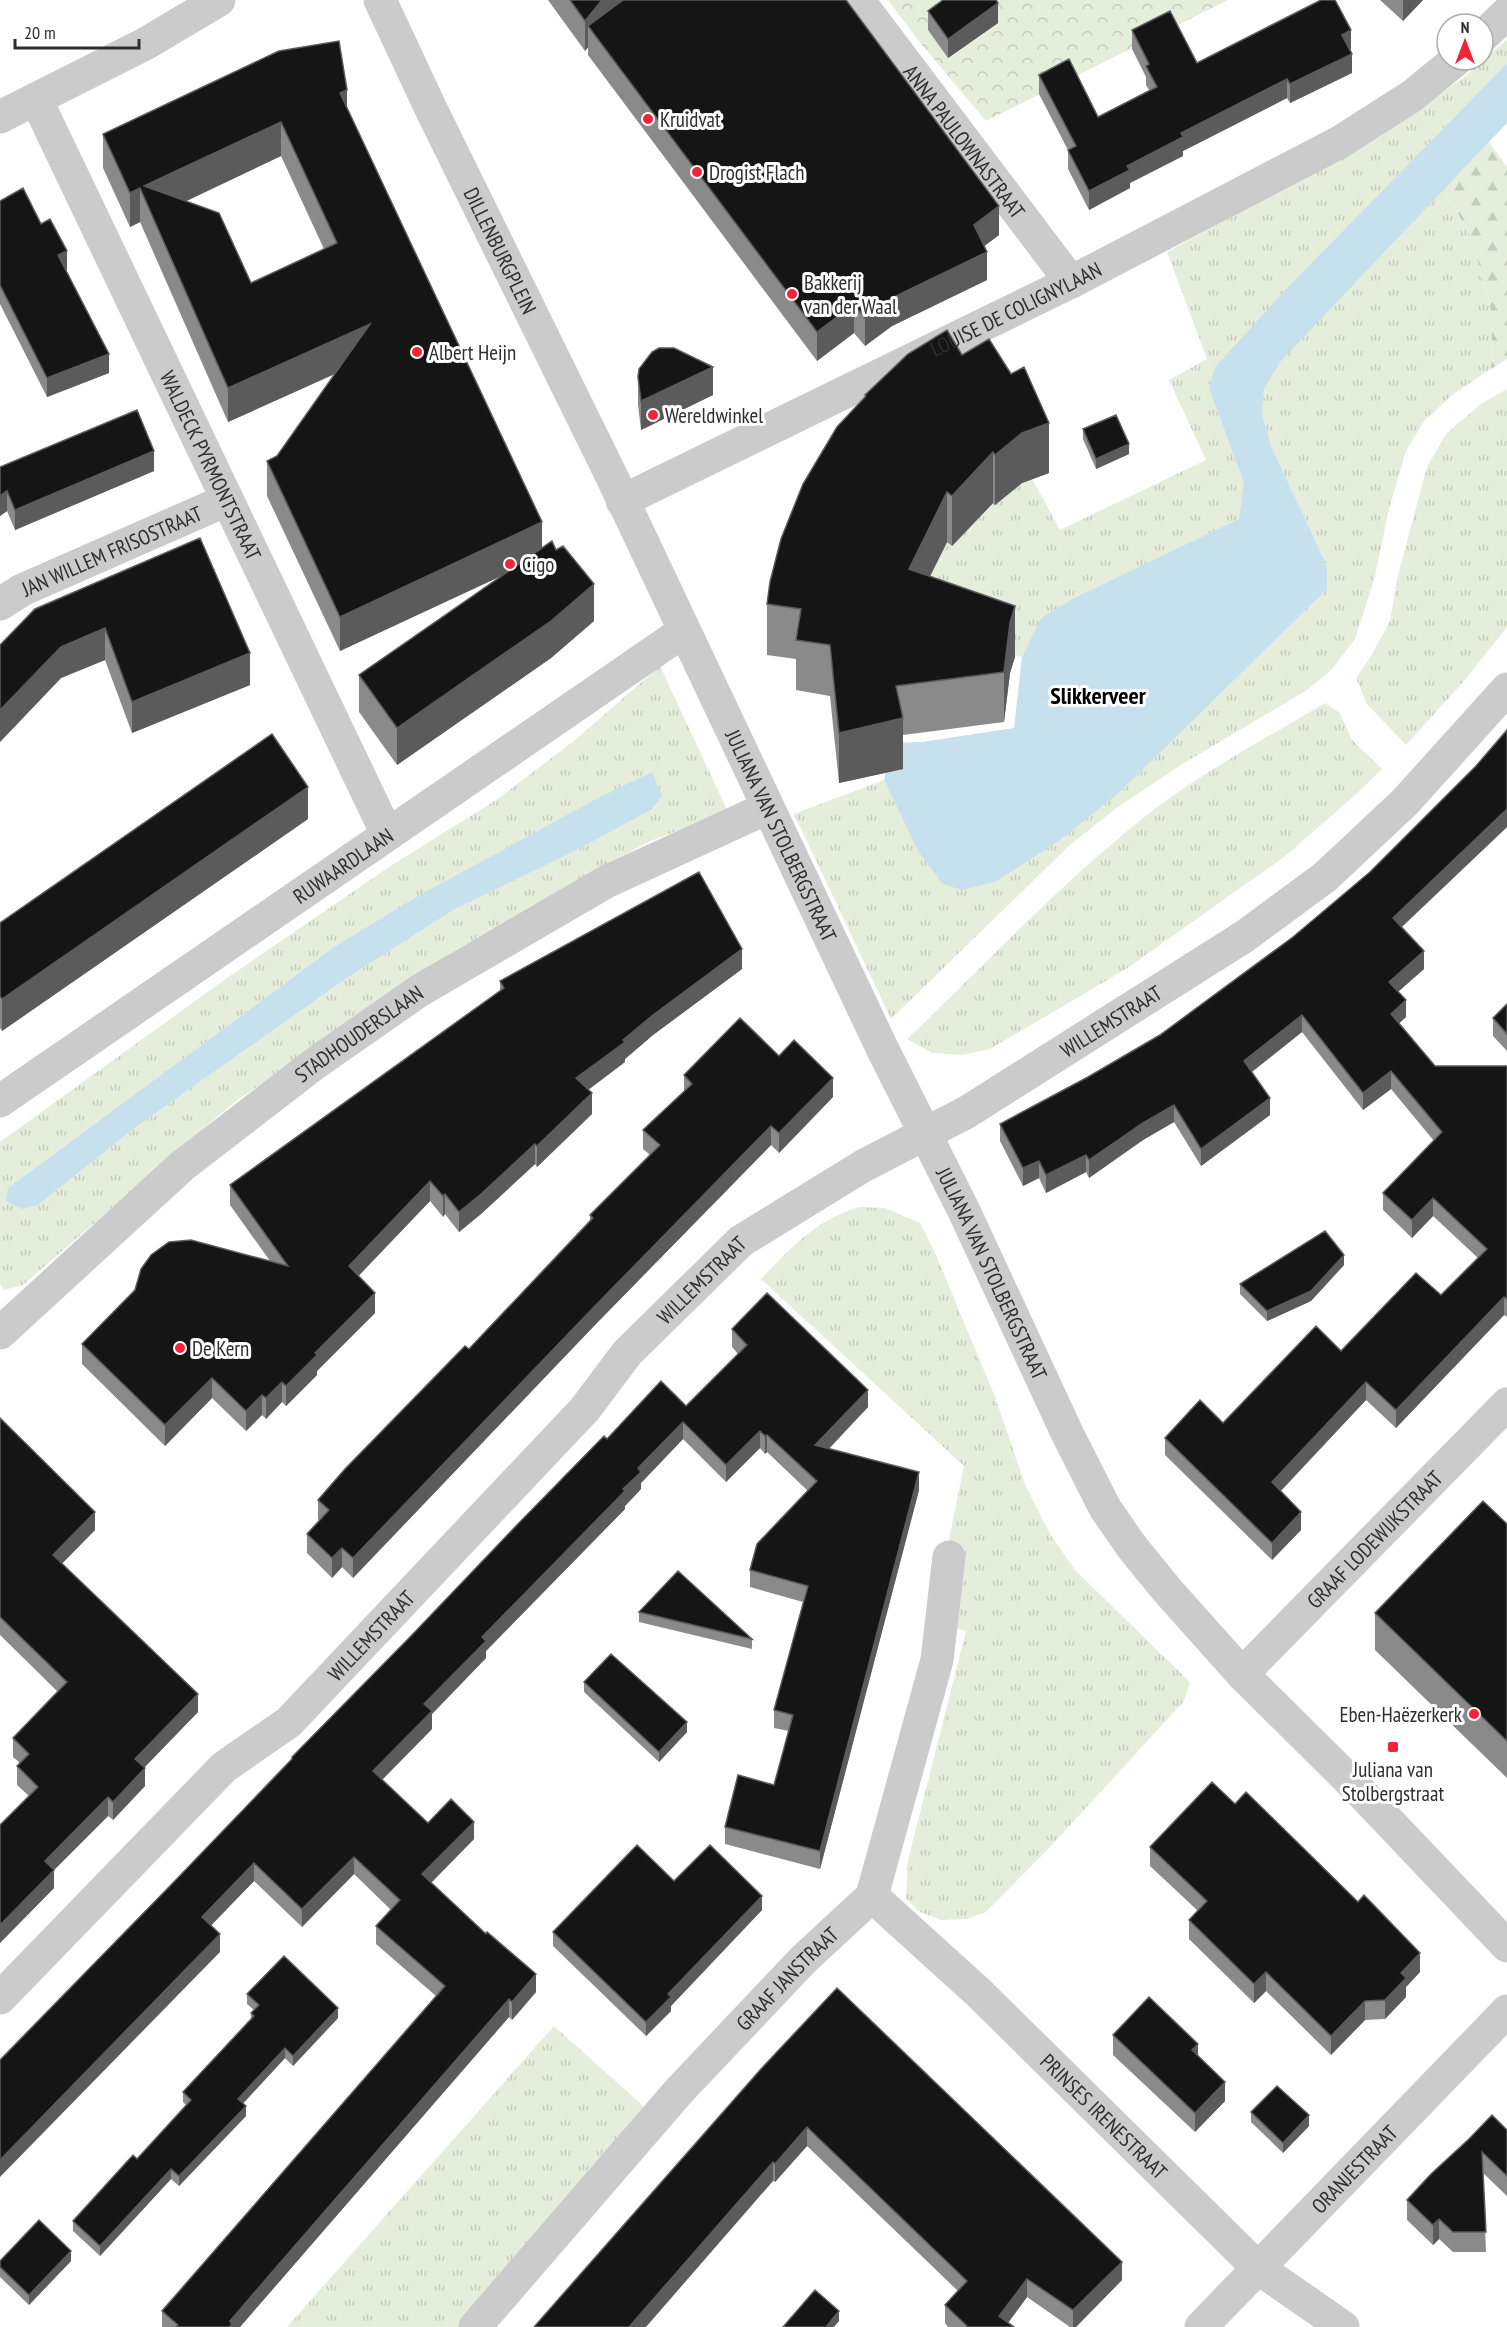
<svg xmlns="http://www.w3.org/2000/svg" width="1507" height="2327" viewBox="0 0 1507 2327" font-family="'PT Sans Narrow',sans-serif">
	<defs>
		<pattern id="grass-tufts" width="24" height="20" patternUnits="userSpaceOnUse" patternTransform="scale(1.5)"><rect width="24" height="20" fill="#e5eddb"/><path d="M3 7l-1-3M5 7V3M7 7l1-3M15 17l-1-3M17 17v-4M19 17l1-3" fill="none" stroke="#c5ccbc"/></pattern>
		<pattern id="forest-firs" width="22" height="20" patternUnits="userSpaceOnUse" patternTransform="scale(1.5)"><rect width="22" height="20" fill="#e5eddb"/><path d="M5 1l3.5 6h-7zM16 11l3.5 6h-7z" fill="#c5ccbc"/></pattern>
		<pattern id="park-crowns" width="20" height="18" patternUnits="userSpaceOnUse" patternTransform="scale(1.5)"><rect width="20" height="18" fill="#e5eddb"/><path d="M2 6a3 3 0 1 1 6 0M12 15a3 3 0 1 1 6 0" fill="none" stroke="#c5ccbc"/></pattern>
	</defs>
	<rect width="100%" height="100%" fill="#fff"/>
	<path fill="url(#grass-tufts)" fill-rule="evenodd" d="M1507,39v24l-215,220 -83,106 35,94 -4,36 -166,79 -32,20 -20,39 -136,-27 4,-34 133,-134 37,68 146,-70 -37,-80 38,-21 -40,-107 212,-115 84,-59z
		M1444,189l25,44 17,55 6,28 -1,53 -39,26 -28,26 -18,30 -17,58 -15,71 -19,59 -23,30 -25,21 -126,75 -63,42 -47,37 -180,175 -97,-205 90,-34 35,71 24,33 177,-92 207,-203v-23l-55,-118 -10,-34 2,-25 15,-27z
		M1507,389v238l-44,55 -57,63 -39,-41 -11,-26 15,-22 19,-35 7,-42 30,-112 19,-33 35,-30z
		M660,666l68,146 -80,30 -196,110 -220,152 -209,181 -19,5 -4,-7v-141l227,-164 165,-113 104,-65 78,-59zM596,799l55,11 -78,42 -118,57 -105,67 -214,151 -98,78 -30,-17 326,-241 147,-85z
		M1325,703l15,10 12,27 30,29 -29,28 -69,60 -158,112 -136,80 -28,6 -30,-2 -25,-14c76,-72 148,-150 230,-216 57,-47 125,-82 188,-120z
		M859,1207l26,1 35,15 16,32 59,142 31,90 25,49 25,35 114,111 -6,19 -133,145 -65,66 -19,7 -26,1 -23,-9 -12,-13 2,-38 58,-229 -34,-9 32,-156 -203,-187c32,-33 52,-57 98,-72z
		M554,2026l97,87 -190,214h-174z"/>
	<path fill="url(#forest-firs)" d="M1489,142l18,25v192l-16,10 1,-53 -6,-28 -17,-55 -25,-44z"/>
	<path fill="url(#park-crowns)" d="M888,0h340l-242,121 -64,-76z"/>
	<path fill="#c6e0ee" d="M1507,63v60l-227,239 -16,27 -2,25 10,34 55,118v23l-207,203 -60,48 -63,41 -35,9 -19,-6 -25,-33 -34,-71 7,-37 31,-1 92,-14 8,-71 19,-39 33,-20 165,-79 5,-36 -35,-94 6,-22 77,-84z
		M652,772l10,24 -11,14 -78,42 -118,57 -105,67 -214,151 -98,78 -16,4 -16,-8 2,-13 326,-241 86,-52 176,-96z"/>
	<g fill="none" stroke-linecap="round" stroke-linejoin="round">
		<g stroke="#cbcbcb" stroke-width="33">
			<path id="s1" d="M380,0l51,109 180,366 271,573 82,163 104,224 37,73 27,39 35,43 75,84 110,109 155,163"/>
			<path id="s2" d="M858,0l213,282"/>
			<path d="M1483,36l24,-23"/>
			<path id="s3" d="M36,99l351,735"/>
			<path d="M0,117l145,-73 74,-44"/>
			<path id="s4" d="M622,501l449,-219 269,-140 72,-46 44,-36"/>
			<path id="s5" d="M0,604l22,-14 205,-90"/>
			<path id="s6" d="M0,1101l684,-470"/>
			<path id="s7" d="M0,1333l182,-167 135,-104 102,-71 187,-109 161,-74"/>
			<path id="s8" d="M1242,1674l265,-270"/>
			<path id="s9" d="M872,1896l107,97 279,275 85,59"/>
			<path id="s10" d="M0,1998l224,-231 65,-45 296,-313 42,-56 114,-112 122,-75 104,-54 278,-176 80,-59 80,-75 102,-113"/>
			<path id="s11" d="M475,2327l204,-236 124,-131 69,-64 65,-236 12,-103"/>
			<path id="s12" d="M1201,2327l306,-316"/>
		</g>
	</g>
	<path fill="#8a8a8a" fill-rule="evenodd" d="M548,0h298l153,235 -15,11 3,34 -95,46 -27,20 -11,-13 -37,28 -229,-306v-8l-3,4z
		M1380,0h43l-20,21z
		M928,11l70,12 -50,35 -20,-28z
		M1132,30l65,33 154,-14 -1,1 2,23 -62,30 -3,-5 -104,53v5l-53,27v5l-41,22 -21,-41v-19l-29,-56v-19l59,42 51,-27 -3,-5v-8l-14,-28z
		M347,109l195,439 52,73 -43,37 -154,107 -38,-53v-37l147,-102 -166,78 -73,-155v-35l10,-5 58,-82 -107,48 -88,-200 -10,5 -27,-59v-34zM281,156l43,93 -73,34 -66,-82z
		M0,201l41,23 26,46h-1l43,103 -62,24 -47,-93z
		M962,355l87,118 -27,10 -27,22 -2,-2 -41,43 -5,-4 -17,34 85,81 -5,16 -6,49 -101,13v34l-64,14 -9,-87 -34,-6v-31l-29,-4v-51l98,-207v-2z
		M638,377l75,18 -72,35 -3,-25z
		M1083,429l46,25 -33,15 -13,-30z
		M0,467l154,4 -139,59 -8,-19 -7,5z
		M200,538l50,147 -118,48 -27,-73 -44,18 -61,64v-97z
		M1507,730v97l-105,100 22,42 -26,22 8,26 -7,6 36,43h72v251l-3,-2 -108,113 -30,-28 -85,91 20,39 -29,30 -107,-105v-17l58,-15 118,-72 100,-56 37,-37 -45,-42 -21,22 -29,-28v-17l51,-52 -43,-52 -28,21 -61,-78 -50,40 18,43 -69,51 -27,-44 -31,18 -54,38 -3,-6 -40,21 -7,-15 -16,8 -23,-45v-17l88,-47 72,-42 133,-98 77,-65 106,-106z
		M308,819l-306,212 -2,-3v-105z
		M742,969l-89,66 -28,24v3l-37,28 4,24 -55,53 -2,-3 -54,50 -22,18 -14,-18 -2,3 -13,-16 -72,75 17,37 -58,58v4l-31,31 -4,-4 -16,17 -4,-4 -16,16 -34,-33 -47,48 -83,-82v-20l188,-83 -40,-56v-20l270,-194v-10z
		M1507,1004v47l-14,-15v-18z
		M779,1056l54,41 -54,56 -8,-8 -178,182 -240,251 -11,-11 -10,11 -25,-25v-19l12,-13 -1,-2v-19l151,-151 121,-129v-5l60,-60 -7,-6v-19l41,-38v-17z
		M1344,1265l-33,36 -44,20 -27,-27v-10z
		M732,1329l136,78 -39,42 90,41 -99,379 -95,-25v-17l49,-42 15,-54 -15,-3v-18l29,-108 -53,-15v-17l58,-79 -41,-39 -2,2 -5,-6 -34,34 -43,-43 -42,44v6l-16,17v3l-139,142v7l-54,56v15l-50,51 46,43 46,16 -43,44 105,109 -24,28 -3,-3 -269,310h-78v-16l274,-315 -60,-52v-18l15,-16 -37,-36 -52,53 -48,-46 -43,44 9,27 -220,108 607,-621 79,-33 52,-52 -6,-7z
		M0,1418l95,112 -33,33 136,149 -54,56 1,18 -32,34 -5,-4 -54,54v18l-54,55v-118l29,-29 -12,-11v-19l3,-3 -7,-6v-19l45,-46 -58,-57z
		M1507,1524v254l-132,-128v-37z
		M639,1612l113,27v10l-113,-27z
		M584,1682l103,50 -28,30 -75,-70z
		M1150,1847l270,125 -14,15v10l-21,22 -20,1 -34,35 -65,-64 -12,12 -65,-64v-19l9,-9 -48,-45z
		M674,1881l88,29 -91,96v5l-25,25 -93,-90v-14z
		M247,1994l91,24 -45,48 -8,-8 -42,45 3,13 -67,70 -8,-7 -71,77 -27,-25v-10l64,-62 49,-54 -3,-3v-10l68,-73v-6l3,-3 -7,-6z
		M1113,2035l85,20 27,46 -30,31 -82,-77z
		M761,2069l361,211 -46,47h-6l-43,-30 -19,26 6,4h-66l-3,-4v-18l13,-14 -151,-145 -32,36 -2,-1z
		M1251,2112l58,14 -26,27 -32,-31z
		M1507,2130v66l-24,-23 3,79h-33l-14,-13 -6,6 -26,-25v-20z
		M0,2261h71l-42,44 -29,-28z"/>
	<path fill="#5b5b5b" d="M602,0h24l-38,26v21l-3,4v-30z
		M1403,0h20l-20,21z
		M998,3v20l-50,35v-19z
		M1351,30v19l-9,5v-19z
		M1352,54v19l-62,30v-19z
		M1287,79v19l-104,53v5l-53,27v5l-41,22v-19l38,-25 54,-33z
		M347,90v34l-7,-31z
		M281,122v34l-128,61 -9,-31z
		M140,188v34l-10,5v-34z
		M999,206v29l-25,19v-29z
		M67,251v19l-9,4v-19z
		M987,252v28l-95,46 -27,20v-28l27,-20z
		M854,304v29l-37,28v-29z
		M370,324v34l-142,64v-34z
		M109,354v19l-62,24v-19z
		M713,367v28l-72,35v-29z
		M1049,423v50l-27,10 -27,22v-50l27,-22z
		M1129,444v10l-33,15v-10z
		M154,451v20l-139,59v-20z
		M993,452v51l-41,43v-50z
		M7,491v20l-7,5v-20z
		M947,492v50l-38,77v-50z
		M542,522v35l-202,94v-34z
		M594,584v37l-43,37 -154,107v-37z
		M1015,606v51l-5,16 -6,49v-50l6,-49z
		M105,628v32l-44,18 -61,64v-32l61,-63z
		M250,653v32l-118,48v-31z
		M903,718v51l-64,14v-50z
		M308,787v32l-306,212v-32z
		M1507,809v18l-114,108v-17z
		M742,949v20l-89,66 -28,24v3l-49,37v-21l77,-63z
		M1424,951v18l-35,31v-18z
		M1406,1000v17l-15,14v-17z
		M1302,1015v17l-58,46v-17z
		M1391,1071v18l-28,21v-17z
		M833,1078v19l-54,56v-20z
		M592,1093v21l-55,53v-21z
		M1270,1098v17l-69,51v-17z
		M1174,1105v17l-31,18 -54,38v-18l54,-37z
		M771,1126v19l-178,182 -240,251v-20l240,-250z
		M535,1144v20l-54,50 -22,18v-20z
		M1086,1155v17l-40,21v-18z
		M1039,1161v17l-16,8v-18z
		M430,1181v20l-81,85v-20z
		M445,1194v20l-2,3v-21z
		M1433,1198v18l-21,22v-18z
		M1344,1255v10l-33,36 -44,20v-10z
		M375,1293v20l-58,58v4l-31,31v-20l29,-33z
		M1504,1297v18l-108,113v-18z
		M212,1378v20l-47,48v-21z
		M282,1382v20l-16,17v-21z
		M1366,1382v18l-94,100v-18z
		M868,1390v17l-53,56v-18z
		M262,1395v20l-16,16v-20z
		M683,1422v17l-42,44v6l-16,17v3l-139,142v7l-54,56v15l-59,60v-18l51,-67 58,-67 141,-148 15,-21z
		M760,1431v17l-34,34v-17z
		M767,1435v17l-2,2v-18z
		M919,1472v18l-99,379v-18z
		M95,1512v18l-42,43v-18z
		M1301,1512v18l-29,30v-17z
		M342,1548v19l-10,11v-20z
		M198,1694v18l-63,65v-18z
		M687,1722v10l-28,30v-10z
		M145,1768v18l-32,34v-18z
		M108,1797v19l-54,54v18l-54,55v-18l45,-64z
		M474,1822v17l-52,53v-18z
		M354,1857v17l-52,53v-18z
		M254,1863v18l-52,54v-18z
		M762,1896v14l-91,96v5l-25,25v-14l22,-28z
		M220,1934v18l-220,225v-17z
		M1420,1953v19l-14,15v10l-21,22v-19l16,-27z
		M1266,1972v19l-12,12v-19z
		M536,1974v18l-24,28v-18z
		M509,1999v18l-269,310h-11l1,-6 43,-50z
		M1365,2001v19l-34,35v-19z
		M338,2008v10l-45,48v-10z
		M1198,2044v20l-6,-14z
		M285,2048v10l-47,51v-10z
		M1225,2082v19l-30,31v-19z
		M246,2106v10l-67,70v-10z
		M1309,2115v11l-26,27v-10z
		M807,2127v19l-32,36v-18z
		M773,2162v19l-127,146h-17z
		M171,2169v10l-71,77v-10z
		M1439,2219v20l-6,6v-20z
		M71,2251v10l-42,44v-10z
		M1122,2262v18l-46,47h-3v-17z
		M1027,2279v18l-22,30 -6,-11z
		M839,2311v10l-5,6h-8z"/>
	<path fill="#151515" stroke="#5b5b5b" stroke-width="1.5" fill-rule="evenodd" d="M570,0h32l-17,21z
		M623,0h223l153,206 -25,19 13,27 -95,46 -27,20 -11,-14 -37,28 -229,-306z
		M943,0h53l2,3 -50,36 -20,-28z
		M1321,0h14l16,30 -9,5 10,19 -62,30 -3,-5 -106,54 2,4 -56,29 3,4 -41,21 -21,-41 8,-4 -37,-71 30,-16 29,58 59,-30 -11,-21 3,-2 -17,-34 38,-19 27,52z
		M339,41l8,49 -7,3 202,429 -202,95 -73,-156 10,-5 93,-132 -142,64 -88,-200 -10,5 -27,-59 176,-83zM281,122l56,121 -86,40 -32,-70 -75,-27z
		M23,188l18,36 9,-5 17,32 -9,4 51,99 -62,24 -47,-93v-84z
		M947,330l15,25 27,-16 22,35 13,-7 25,56 -27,10 -27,22 -2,-3 -41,44 -5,-4 -38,77 106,37 -5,17 -6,49 -108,14 7,32 -64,15 -9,-88 -34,-5 5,-31 -34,-5 3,-22 11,-43 22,-55 34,-57 29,-31 -1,-1 43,-41z
		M659,348h15l39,19 -72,34 -3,-24 1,-8 13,-17z
		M137,410l17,41 -139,59 -8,-19 -7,5v-29z
		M1116,415l13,29 -33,15 -13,-30z
		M200,538l50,115 -118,49 -27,-74 -44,19 -61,63v-65l35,-36z
		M552,541l4,9 7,-4 31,38 -43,37 -154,107 -38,-53z
		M1507,730v79l-114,109 31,33 -35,31 17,18 -15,14 44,52h72v233l-3,-2 -108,113 -30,-28 -94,100 29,30 -29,31 -107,-105 35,-38 23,23 93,-97 25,25 75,-78 25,22 46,-46 -54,-51 -21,22 -29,-27 59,-61 -51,-61 -28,22 -61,-78 -58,46 26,37 -69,51 -27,-44 -31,18 -54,37 -3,-5 -40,20 -7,-14 -16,7 -23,-44 88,-47 72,-42 133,-98 77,-65 106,-106z
		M272,734l36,53 -306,212 -2,-3v-73z
		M699,872l43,77 -89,66 -30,25 2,2 -49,36 16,15 -55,53 -2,-2 -54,50 -22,18 -14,-18 -2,2 -13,-15 -81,85 26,27 -60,60 2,2 -31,31 -4,-4 -16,16 -4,-3 -16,16 -34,-33 -47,47 -83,-81 53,-54 6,-21 10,-14 18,-13 22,-2 97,26 -58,-81 274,-197 -4,-7z
		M1507,1004v30l-14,-16z
		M740,1018l39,38 15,-16 39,38 -54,55 -8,-7 -178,182 -240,250 -11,-10 -10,10 -25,-24 22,-24 -11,-10 27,-31 120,-123 4,3 124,-131 -3,-3 70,-70 -17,-15 49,-46 -8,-9z
		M1325,1231l19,24 -33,36 -44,20 -27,-27z
		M767,1293l101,97 -53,55 104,27 -99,379 -95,-24 13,-52 36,10 19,-70 -19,-5 34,-124 -58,-16 7,-26 60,-63 -50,-46 -2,1 -5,-5 -34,34 -43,-43 -45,46 3,4 -18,17 2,2 -143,146 4,4 -62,63 8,7 -59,60 55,52 23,-24 23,23 -52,52 64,60 1,-2 49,42 -24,28 -3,-3 -236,272 -43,50 2,3 -3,3h-53l2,-2 -16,-14 283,-325 -69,-60 24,-26 -46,-43 -52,52 -48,-46 -52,54 18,17 -220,226v-100l170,-174 122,-127v-2l119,-121 105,-110 88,-90 3,3 54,-58 25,25 61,-61 -15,-16z
		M0,1418l95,94 -42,43 145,139 -63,65 10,9 -32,34 -5,-5 -63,64 9,9 -54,55v-100l38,-38 -21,-21 12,-12 -16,-16 54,-56 -67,-65z
		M1483,1501l24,23v217l-132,-128z
		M678,1571l74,68 -113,-27z
		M611,1654l76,68 -28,30 -75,-70z
		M1212,1782l23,22 11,-12 112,110 6,-7 56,58 -19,20 5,5 -21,22 -20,1 -34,35 -65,-64 -12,12 -65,-64 18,-19 -57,-54z
		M637,1845l37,36 36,-36 52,51 -94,98 3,3 -25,25 -93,-90z
		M284,1956l54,52 -45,48 -8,-8 -47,51 8,7 -67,70 -8,-7 -71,77 -27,-25 60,-66 4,4 54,-59 -8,-8 71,-76 -3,-3 8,-8 -12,-11z
		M837,1988l285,274 -49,48 -46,-31 -28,37 15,11h-47v-1l-22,-21 22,-24 -160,-154 -32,37 -2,-2 -144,165h-95l227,-258z
		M1149,1997l49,47 -6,6 33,32 -30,31 -82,-78z
		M1277,2086l32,29 -26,28 -32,-31z
		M1492,2115l15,15v46l-25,-24 4,80h-33l-14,-13 -6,6 -26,-25 24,-26 38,-35z
		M39,2220l32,31 -42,44 -29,-28v-6z
		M815,2290l24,21 -13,16h-43z"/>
	<g fill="#f3233a" stroke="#fff" stroke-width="2">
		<circle cx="648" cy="119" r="6"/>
		<circle cx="697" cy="172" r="6"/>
		<circle cx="792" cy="294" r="6"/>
		<circle cx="417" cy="352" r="6"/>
		<circle cx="653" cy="415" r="6"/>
		<circle cx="510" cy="564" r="6"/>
		<circle cx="180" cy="1348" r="6"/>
		<circle cx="1474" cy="1714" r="6"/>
		<rect x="1387" y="1741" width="12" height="12" rx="3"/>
	</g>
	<g text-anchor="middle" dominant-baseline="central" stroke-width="6" stroke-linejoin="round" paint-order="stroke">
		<g font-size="21" fill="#2e2e2e" stroke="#fff" text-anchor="start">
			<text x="660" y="119">Kruidvat</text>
			<text x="709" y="172">Drogist Flach</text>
			<text x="804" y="282">Bakkerij<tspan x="804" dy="24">van der Waal</tspan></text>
			<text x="429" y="352">Albert Heijn</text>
			<text x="665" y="415">Wereldwinkel</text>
			<text x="522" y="564">Cigo</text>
			<text x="192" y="1348">De Kern</text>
			<text x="1462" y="1714" text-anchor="end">Eben-Haëzerkerk</text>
			<text x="1393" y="1769" text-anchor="middle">Juliana van<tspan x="1393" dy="24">Stolbergstraat</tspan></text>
		</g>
		<g font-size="21" fill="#2e2e2e" stroke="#fff">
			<text stroke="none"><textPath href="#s2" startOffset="177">ANNA PAULOWNASTRAAT</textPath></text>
			<text stroke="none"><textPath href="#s1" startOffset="278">DILLENBURGPLEIN</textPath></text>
			<text stroke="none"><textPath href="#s4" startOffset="438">LOUISE DE COLIGNYLAAN</textPath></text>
			<text stroke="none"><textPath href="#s3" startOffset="406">WALDECK PYRMONTSTRAAT</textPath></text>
			<text stroke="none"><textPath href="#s5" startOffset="124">JAN WILLEM FRISOSTRAAT</textPath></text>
			<text stroke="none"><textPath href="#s1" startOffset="927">JULIANA VAN STOLBERGSTRAAT</textPath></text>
			<text stroke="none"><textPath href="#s6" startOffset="416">RUWAARDLAAN</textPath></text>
			<text stroke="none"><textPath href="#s10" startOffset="1492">WILLEMSTRAAT</textPath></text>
			<text stroke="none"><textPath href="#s7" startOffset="468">STADHOUDERSLAAN</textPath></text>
			<text stroke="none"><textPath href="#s1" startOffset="1413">JULIANA VAN STOLBERGSTRAAT</textPath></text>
			<text stroke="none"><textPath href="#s10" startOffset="1006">WILLEMSTRAAT</textPath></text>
			<text stroke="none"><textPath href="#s8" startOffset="189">GRAAF LODEWIJKSTRAAT</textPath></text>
			<text stroke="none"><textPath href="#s10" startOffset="520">WILLEMSTRAAT</textPath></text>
			<text stroke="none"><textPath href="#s11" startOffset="468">GRAAF JANSTRAAT</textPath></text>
			<text stroke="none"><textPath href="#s9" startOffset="320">PRINSES IRENESTRAAT</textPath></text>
			<text stroke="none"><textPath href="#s12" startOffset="220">ORANJESTRAAT</textPath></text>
		</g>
		<g font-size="24" font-weight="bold" fill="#000" stroke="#fff">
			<text x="1098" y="695">Slikkerveer</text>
		</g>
	</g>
	<g transform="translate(1465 42)"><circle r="28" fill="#ffffff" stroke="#ababab" stroke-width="1.5"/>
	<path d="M0-4.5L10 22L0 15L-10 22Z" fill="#f3233a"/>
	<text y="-9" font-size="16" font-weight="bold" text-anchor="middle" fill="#2e2e2e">N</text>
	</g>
	<path d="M15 39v9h124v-9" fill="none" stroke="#2e2e2e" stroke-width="3"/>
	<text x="24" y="39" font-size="18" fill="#2e2e2e" stroke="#ffffff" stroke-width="4.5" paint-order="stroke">20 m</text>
</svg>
